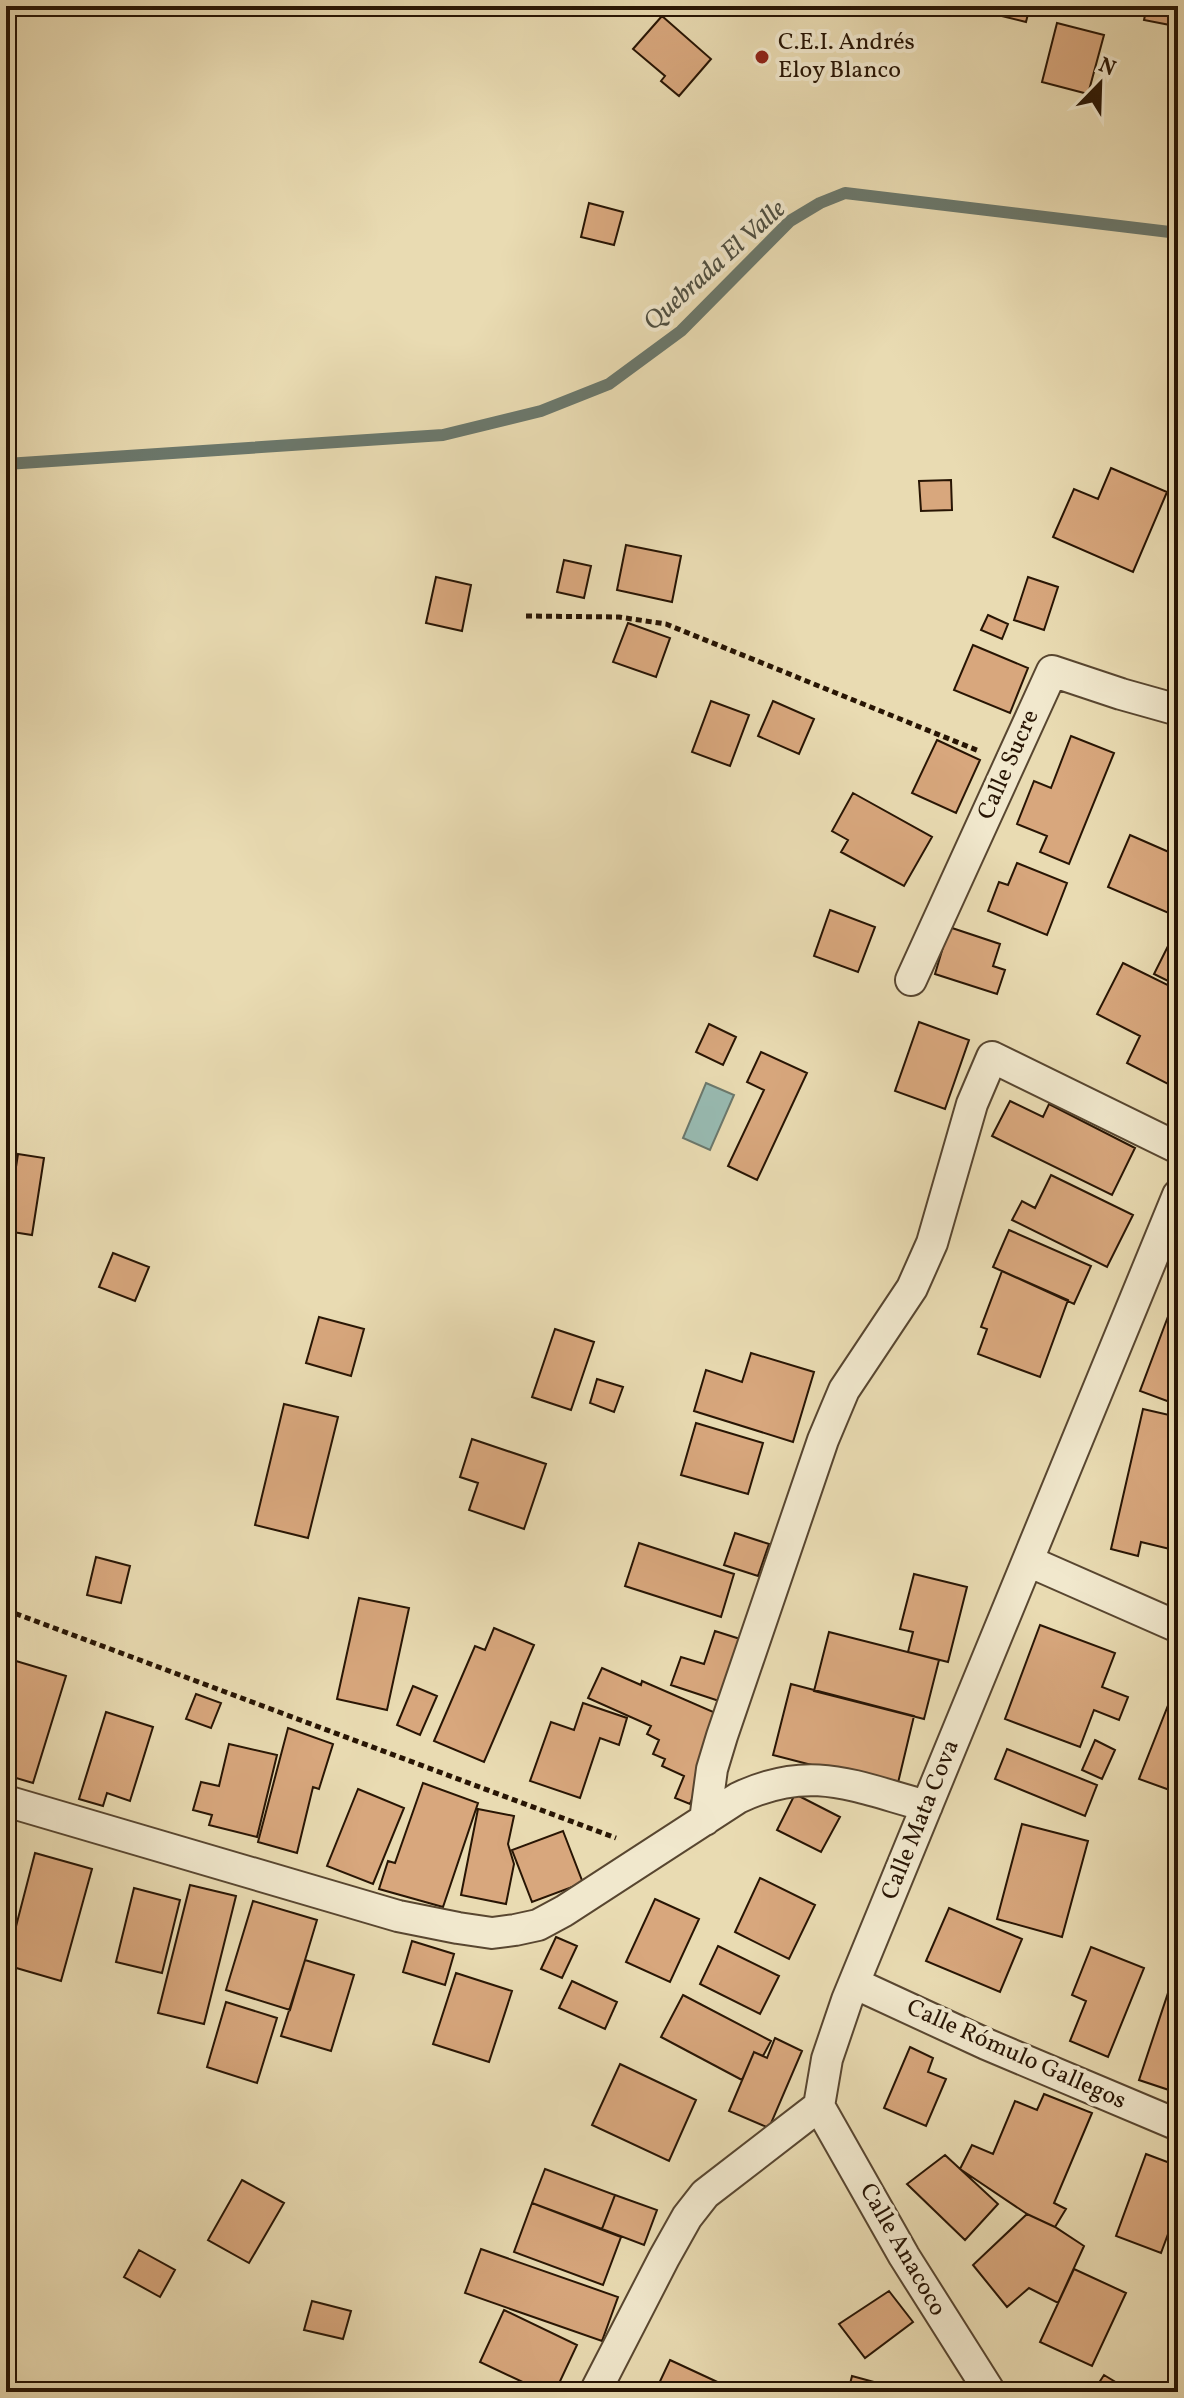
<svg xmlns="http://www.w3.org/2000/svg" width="1184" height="2398" viewBox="0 0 1184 2398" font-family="Vollkorn,serif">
	<rect width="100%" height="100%" fill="#e9dbb2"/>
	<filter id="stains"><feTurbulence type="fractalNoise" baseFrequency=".0025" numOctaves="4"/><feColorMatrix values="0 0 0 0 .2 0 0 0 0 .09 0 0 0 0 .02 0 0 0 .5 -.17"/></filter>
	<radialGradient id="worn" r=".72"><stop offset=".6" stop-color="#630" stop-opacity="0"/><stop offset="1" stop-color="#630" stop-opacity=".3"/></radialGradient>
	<path fill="#98bab1" stroke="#6b786c" stroke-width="2" d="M706,1083l28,12 -24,55 -27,-12z"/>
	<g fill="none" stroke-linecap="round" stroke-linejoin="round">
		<path stroke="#6b786c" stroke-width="12" d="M6,464l437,-29 98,-24 68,-27 72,-53 109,-110 30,-18 25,-10 333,40"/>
	</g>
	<path fill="#d8a77d" stroke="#281504" stroke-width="2" d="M895,6h27l-3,9z
		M974,6h56l-4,16 -53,-13z
		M1147,6h27l-4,19 -26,-5z
		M662,16l49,43 -32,37 -18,-15 4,-5 -32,-27z
		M1057,23l47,12 -16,59 -46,-12z
		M589,203l34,9 -9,33 -33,-8z
		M1111,468l56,24 -34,80 -80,-35 21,-48 24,10z
		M951,480l1,30 -31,1 -2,-30z
		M626,545l55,11 -9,46 -55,-12z
		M564,560l27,6 -7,32 -27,-6z
		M436,577l35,8 -9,46 -36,-8z
		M1028,577l30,10 -14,43 -30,-10z
		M988,615l20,9 -6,15 -21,-9z
		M628,623l42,15 -14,39 -43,-15z
		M973,645l55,23 -18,45 -56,-23z
		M711,701l38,14 -19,51 -38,-14z
		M773,701l41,18 -15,35 -41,-18z
		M1071,736l43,17 -45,111 -29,-12 7,-16 -30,-12 17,-43 17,7z
		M937,740l43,20 -24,53 -44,-20z
		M853,793l79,44 -28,49 -63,-34 7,-12 -16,-9z
		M1130,835l48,21v61l-70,-30z
		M1017,863l50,20 -20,52 -59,-24 11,-29 9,3z
		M830,910l45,17 -17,45 -44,-16z
		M949,927l51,17 -7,22 12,4 -8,24 -62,-20z
		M1172,938l6,3v45l-24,-12z
		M1123,963l55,27v78l-8,17 -43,-22 13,-27 -43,-22z
		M919,1022l50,18 -24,69 -50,-18z
		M709,1024l27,13 -13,28 -27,-13z
		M761,1052l46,21 -50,107 -29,-14 36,-76 -17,-8z
		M1010,1101l33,16 6,-13 86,44 -23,47 -120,-59z
		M18,1154l26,4 -12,77 -26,-4z
		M1051,1175l82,40 -26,52 -95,-47 10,-19 13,7z
		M1009,1230l82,36 -17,38 -81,-37z
		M113,1253l36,14 -14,34 -36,-14z
		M1002,1271l66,29 -28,77 -62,-23 9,-25 -6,-2z
		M1178,1290v115l-38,-14z
		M319,1317l45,12 -13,47 -45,-13z
		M555,1329l39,13 -23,68 -39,-13z
		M751,1353l63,19 -21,70 -99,-31 12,-41 36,12z
		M597,1379l26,8 -9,25 -24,-9z
		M284,1404l54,13 -30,121 -53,-13z
		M1143,1409l35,8v134l-37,-9 -3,14 -27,-7z
		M696,1423l67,20 -15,51 -67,-19z
		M472,1439l74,25 -22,65 -55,-19 9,-27 -18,-6z
		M735,1533l34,11 -11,32 -34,-11z
		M639,1543l95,31 -13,43 -96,-31z
		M96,1557l34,9 -9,37 -34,-8z
		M914,1574l53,13 -19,75 -40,-10 5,-20 -13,-3z
		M359,1598l50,10 -22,102 -50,-11z
		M1040,1625l75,28 -13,34 26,10 -9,23 -25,-10 -14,37 -75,-28z
		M494,1628l40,17 -50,117 -50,-21 41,-95 10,4z
		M715,1631l25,8 -21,62 -48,-16 10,-28 23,7z
		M829,1632l110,28 -15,59 -110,-28z
		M16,1661l50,15 -33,107 -27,-8v-82z
		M602,1668l39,17 1,-4 76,33 -7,41 -21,49 -15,-6 9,-22 -22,-10 3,-7 -12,-5 6,-14 -12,-6 4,-8 -63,-28z
		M1178,1680v113l-39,-14z
		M791,1684l123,32 -17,71 -124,-32z
		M413,1686l24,10 -17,39 -23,-10z
		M196,1694l25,9 -10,25 -25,-9z
		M583,1703l44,15 -8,27 -19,-7 -20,60 -50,-17 21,-59 23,8z
		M106,1712l47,15 -23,74 -23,-8 -4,13 -24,-7z
		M288,1728l45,16 -14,45 -6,-2 -16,66 -39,-11z
		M1095,1740l20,10 -13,29 -20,-9z
		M229,1744l48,11 -20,82 -48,-12 3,-10 -19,-5 8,-28 18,4z
		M1007,1749l90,36 -12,31 -90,-37z
		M423,1783l55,20 -35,104 -64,-18 9,-28 7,2z
		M358,1789l46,19 -31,76 -46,-18z
		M795,1794l45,23 -19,35 -44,-22z
		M478,1809l36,7 -6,28 6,20 -8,40 -45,-9z
		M1022,1824l66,17 -26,96 -65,-18z
		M563,1831l20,52 -51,19 -20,-52z
		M35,1853l57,16 -31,112 -55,-16z
		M760,1878l55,27 -26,54 -54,-27z
		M190,1885l46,11 -32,128 -46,-11z
		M134,1888l46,12 -18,73 -46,-11z
		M655,1899l44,20 -29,63 -44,-20z
		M253,1901l64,19 -27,90 -64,-20z
		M949,1908l73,31 -22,53 -74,-31z
		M556,1937l21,9 -15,32 -21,-9z
		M412,1941l42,13 -9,31 -42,-13z
		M718,1946l61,30 -19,38 -60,-30z
		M1091,1947l53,21 -36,89 -38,-16 16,-40 -14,-6z
		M305,1960l49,15 -23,76 -50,-15z
		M1176,1969l2,1v123l-39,-13z
		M456,1973l56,18 -23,71 -56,-18z
		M572,1981l45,21 -12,27 -46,-21z
		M683,1995l88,46 -8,15 -9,-4 -12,28 -81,-43z
		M226,2002l51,16 -20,65 -50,-16z
		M775,2038l27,13 -33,77 -40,-17 25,-59 13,6z
		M910,2047l23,11 -5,14 18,7 -20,47 -42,-18z
		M620,2064l76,36 -27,61 -77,-36z
		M1044,2094l48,19 -38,90 12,6 -11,18 -28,-13 -67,-45 12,-24 21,9 22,-53 22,9z
		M1146,2154l32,12v41l-17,46 -45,-17z
		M945,2155l53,49 -33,36 -58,-56z
		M545,2169l70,26 -13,34 -70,-26z
		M242,2180l42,23 -35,60 -41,-23z
		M615,2195l42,15 -13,35 -42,-16z
		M532,2203l89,34 -18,48 -89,-33z
		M1027,2214l28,13 29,19 -26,57 -29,-15 -22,19 -34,-42z
		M481,2249l137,48 -16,44 -137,-48z
		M139,2250l36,20 -15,27 -36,-20z
		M1074,2269l52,24 -34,73 -52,-24z
		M889,2291l24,31 -48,36 -26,-34z
		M312,2301l39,10 -8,28 -39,-9z
		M504,2310l73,35 -22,47h-11l-64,-30z
		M670,2360l69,32h-84z
		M1104,2375l28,17h-39z
		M852,2376l51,14 -1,2h-54z"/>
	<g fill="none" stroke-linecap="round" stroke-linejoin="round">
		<g stroke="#584630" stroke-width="34">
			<path id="minor" d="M911,980l141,-309 69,23 57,16
				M1028,1561l150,66
				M6,1801l392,115 60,12 34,5 23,-3 23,-5 26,-14 174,-113c73,-35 117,-11 189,8
				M705,1820l7,-51 10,-33 101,-296 21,-50 68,-102 20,-45 40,-139 20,-47 186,91
				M854,1983l132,61 192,81
				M819,2106l85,150 86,136
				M595,2392l69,-134 23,-41 18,-23 114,-88 8,-47 20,-59 331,-805"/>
		</g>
		<path stroke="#281504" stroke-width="5" stroke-dasharray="6 4" stroke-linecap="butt" d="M526,616l93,1 47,7 313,127
			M6,1610l610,228"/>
		<use href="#minor" stroke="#f1e8cd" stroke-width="30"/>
	</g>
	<circle fill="#8f2418" stroke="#f1e8cd" stroke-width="3" cx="762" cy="57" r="8"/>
	<g text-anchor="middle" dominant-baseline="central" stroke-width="8" stroke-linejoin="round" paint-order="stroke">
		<g font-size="24" fill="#281504" stroke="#f1e8cd" text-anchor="start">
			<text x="778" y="43">C.E.I. Andrés<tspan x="778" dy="28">Eloy Blanco</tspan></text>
		</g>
		<g font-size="24" fill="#281504" stroke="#f1e8cd">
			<text transform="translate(1009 765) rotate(-66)">Calle Sucre</text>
			<text transform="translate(921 1820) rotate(-68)">Calle Mata Cova</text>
			<text transform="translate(1016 2055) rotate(24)">Calle Rómulo Gallegos</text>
			<text transform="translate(902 2250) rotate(60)">Calle Anacoco</text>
		</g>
		<g font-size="26" font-style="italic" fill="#4f4f41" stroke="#f1e8cd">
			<text transform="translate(715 266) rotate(-42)">Quebrada El Valle</text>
		</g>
	</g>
	<rect width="1184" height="2398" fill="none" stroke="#e9dbb2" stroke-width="32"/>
	<rect x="8" y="8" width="1168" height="2382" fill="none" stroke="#281504" stroke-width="4"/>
	<rect x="16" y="16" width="1152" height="2366" fill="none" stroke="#281504" stroke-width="2"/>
	<g transform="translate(1100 84) rotate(23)" stroke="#f1e8cd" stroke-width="6" paint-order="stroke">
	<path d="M0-6L14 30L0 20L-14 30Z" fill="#281504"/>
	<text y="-12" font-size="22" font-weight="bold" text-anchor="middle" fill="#281504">N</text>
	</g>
	<rect width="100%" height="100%" filter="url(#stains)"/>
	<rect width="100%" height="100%" fill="url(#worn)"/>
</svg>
